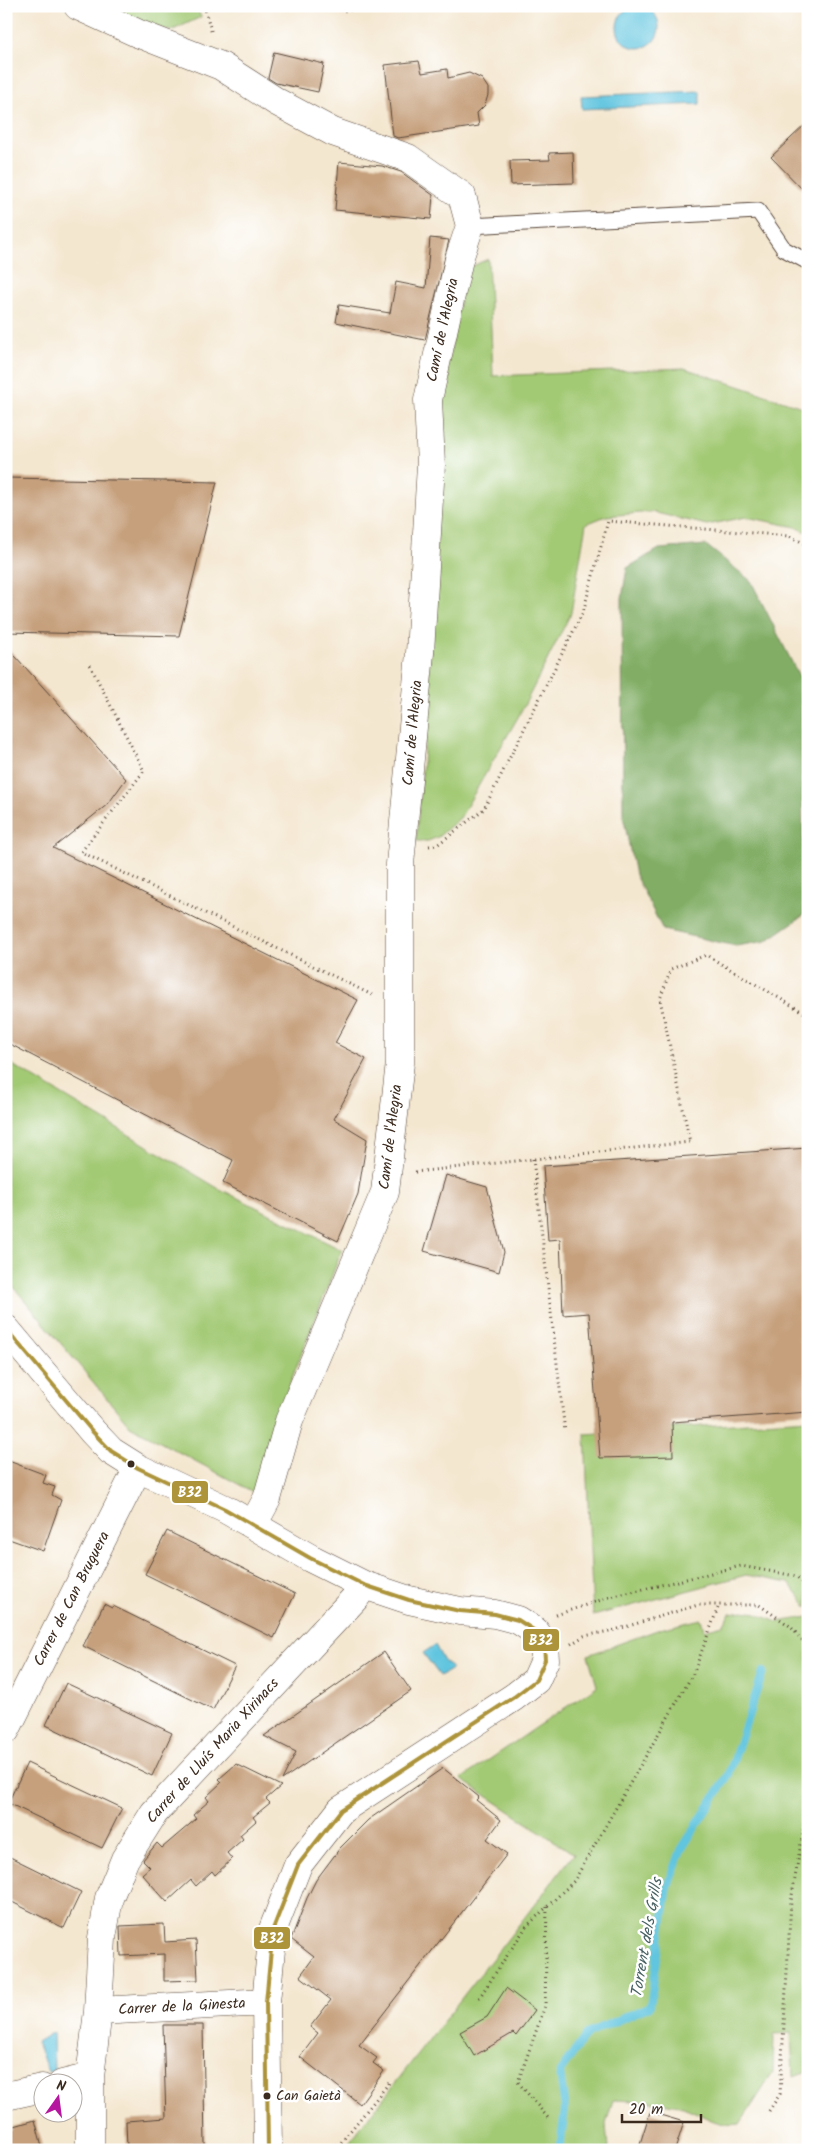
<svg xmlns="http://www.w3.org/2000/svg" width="814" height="2156" viewBox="0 0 814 2156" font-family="Kalam,sans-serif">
	<rect width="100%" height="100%" fill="#fff"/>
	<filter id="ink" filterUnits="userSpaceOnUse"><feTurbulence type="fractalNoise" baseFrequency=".02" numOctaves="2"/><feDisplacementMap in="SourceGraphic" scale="10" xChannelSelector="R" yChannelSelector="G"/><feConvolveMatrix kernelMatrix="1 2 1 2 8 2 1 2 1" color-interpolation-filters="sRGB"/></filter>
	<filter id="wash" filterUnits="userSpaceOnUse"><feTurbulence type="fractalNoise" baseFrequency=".0096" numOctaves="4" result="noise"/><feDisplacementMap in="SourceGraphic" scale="20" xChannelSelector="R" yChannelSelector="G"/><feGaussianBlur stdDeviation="1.12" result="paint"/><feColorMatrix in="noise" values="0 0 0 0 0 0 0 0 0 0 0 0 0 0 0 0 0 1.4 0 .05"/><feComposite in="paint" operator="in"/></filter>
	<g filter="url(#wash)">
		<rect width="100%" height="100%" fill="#f4e7d0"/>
		<path fill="#a2c973" stroke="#6e7a48" d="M104,6h92l5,11 -30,14 -20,-5z
			M488,259l5,117 191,-8 124,41v124l-12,-6 -50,-10 -39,8 -55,-13 -46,4 -20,8 -15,89 -50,99 -61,106 -22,19 -10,4h-12l10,-112 16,-311 5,-49 19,-100z
			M6,1061l210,126 126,63 -62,159 -23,77 -4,6 -123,-66 -124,-148z
			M808,1419v189l-19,-25 -43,-8 -153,41 -8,-182z
			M743,1611l13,2 21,9 31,-5v454l-15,5 -2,-43 -17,1 -1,39 -33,51c-28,4 -41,-15 -66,-19 -20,-4 -41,-4 -61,-5l-7,24 2,26h-265l231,-296 -113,-75 136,-93 -9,-31 72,-26 41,-10 3,11 19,-5 7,-12z"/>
		<path fill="#81ad65" stroke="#5e6c42" d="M706,545l45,36 50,99 3,235 -38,26 -30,5 -73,-16 -28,-55 -12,-60 -1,-217 5,-30 32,-19z"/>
		<path fill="#61c5df" stroke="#4e787e" d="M617 27a21 21 0 1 1 42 0a21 21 0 1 1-42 0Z
			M700,91v13l-118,5 -1,-13z
			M435,1645l10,18h2l5,6 -12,7 -17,-23z
			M53,2032l1,39 -6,1 -11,-30z"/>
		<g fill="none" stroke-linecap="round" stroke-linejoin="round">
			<path stroke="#61c5df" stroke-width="8" d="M560,2150l5,-41 -5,-37 27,-38 63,-28 18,-119 13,-37 48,-76 34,-102"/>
		</g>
		<g id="blocks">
			<path fill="#c6a07d" d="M274,52l50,12 -6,28 -42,-9 -8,-5z
				M419,61l3,12 25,-4 1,9 21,-5 13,6 6,9v7l-3,10 -8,8 2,13 -81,12 -5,-2 -8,-71z
				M808,122v73l-37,-38z
				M573,152l1,31 -63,2 -1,-24 40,-1 -1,-7z
				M339,162l43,4 19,6 32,23 -2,24 -96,-9z
				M430,238l19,2 -24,100 -89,-18 3,-17 51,8 6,-31 30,6z
				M6,478l211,4 -38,154 -173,-4z
				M6,646l120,133 -18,25 -55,44 305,152 -23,43 31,16 -32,60 33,20 -9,55 -20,47 -115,-58 10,-23 -227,-118z
				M808,1148v264l-136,10 1,34 -73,2 -11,-145 -26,2 -3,-76 -12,1 -5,-74z
				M446,1175l41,12 17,65 -5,20 -75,-21z
				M6,1460l40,15 -3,8 12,4 -3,8 9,5 -18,51 -37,-13z
				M167,1531l128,63 -21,44 -129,-64z
				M104,1604l8,4 1,-2 122,60 -22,44 -130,-64z
				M384,1652l27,39 -129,89 14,-28 -32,-16z
				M66,1683l106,50 -20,43 -106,-51z
				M27,1763l95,45 -20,40 -94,-45z
				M236,1764l45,22 -15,13 4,4 -17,14 3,4 -16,14 3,4 -16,14 5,6 -17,16 -3,-4 -16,15 -5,-6 -24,22 -25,-28 8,-7 -7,-7 14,-17 5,5 34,-29 -3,-4 16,-14 -3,-4 16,-15 -3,-3z
				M443,1768l36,29 -3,3 25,20 -14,19 20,15 -148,191 18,13 -4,5 11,8 -24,33 -60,-47 18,-24 -8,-6 21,-27 -31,-24 14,-19 -23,-18 16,-41 9,-18 24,-32 28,-28z
				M6,1855l75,37 -17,36 -58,-29z
				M164,1924l1,18 31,-2 2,40 -34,1v-27l-43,2 -1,-30z
				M506,1988l29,22 -19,26 -3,-3 -39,23 -14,-24 27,-15z
				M163,2025h40l2,121h-9v4h-60v-2h-9l-1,-27 40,-3z
				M650,2112l34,10 -9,28h-37z
				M35,2120l8,30h-37v-19l6,-1 -1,-3z"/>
		</g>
	</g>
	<g filter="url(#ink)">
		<use href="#blocks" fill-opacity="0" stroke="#574639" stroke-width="1"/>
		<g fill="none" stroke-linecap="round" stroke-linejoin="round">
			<g stroke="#574639" stroke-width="17">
				<path id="lane" d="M470,226l288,-15 26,38 24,13"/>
			</g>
			<g stroke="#574639" stroke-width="29">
				<path id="street" d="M78,6l59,27 84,33 56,36 56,30 75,26 54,38 8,30 -11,33 -31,141 3,65 -11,188 -20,211v199l-15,129 -96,229 -22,78 -14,26
					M6,1329l86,102 19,20 27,17 87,41 85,49 54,27 45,15 51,11 35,3 23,6 17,11 9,13 1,16 -9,20 -22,17 -173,113 -43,55 -25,64 -7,73 2,148
					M6,1730l132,-262
					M98,2011l168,-9
					M62,2084l28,-7
					M6,2096l36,-8
					M90,2150v-73l8,-66 4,-73 7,-40 16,-39 29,-46 202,-216 8,-12"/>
			</g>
			<path stroke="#574639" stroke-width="3" stroke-dasharray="1 4" stroke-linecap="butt" d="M204,6l8,28
				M320,6l27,5 18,-5
				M90,665l54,106 -63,81 291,143
				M429,846l8,-1 47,-36 99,-197 25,-91 181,15 19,9
				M533,1159l32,273
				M415,1172l275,-30 -30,-143 11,-30 35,-14 102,60
				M556,1615l54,-18 131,-31 55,10 12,12
				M571,1644l13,-8 31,-6 83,-25h61l31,21 18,21
				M547,1907l-2,99 -27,76 30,36
				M479,1998l47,-71 48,-46 120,-209 25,-67
				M769,2111l11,-17 11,-193 17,-98
				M335,2150l54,-67"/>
			<use href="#lane" stroke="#fff" stroke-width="15"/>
			<use href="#street" stroke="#fff" stroke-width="28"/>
			<g stroke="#fff" stroke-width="8">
				<path id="bus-1" d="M6,1329l86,102 19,20 27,17 87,41 85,49 54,27 45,15 51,11 35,3 23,6 17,11 9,13 1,16 -9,20 -22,17 -173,113 -43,55 -25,64 -7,73 2,148"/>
			</g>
			<use href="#bus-1" stroke="#ad943b" stroke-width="4"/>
		</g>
	</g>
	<g fill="#3b2a1e" stroke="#fff" stroke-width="2">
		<circle cx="131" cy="1464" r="4.5"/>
		<circle cx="267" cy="2096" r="4.5"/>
	</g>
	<g text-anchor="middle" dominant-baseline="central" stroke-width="5" stroke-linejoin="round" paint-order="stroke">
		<g font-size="14" fill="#3b2a1e" stroke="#fff" text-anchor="start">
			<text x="276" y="2096">Can Gaietà</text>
		</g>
		<g font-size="15" fill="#3b2a1e" stroke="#fff">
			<text transform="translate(443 330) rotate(-78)">Camí de l'Alegria</text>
			<text transform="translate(413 733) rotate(-85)">Camí de l'Alegria</text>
			<text transform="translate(391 1137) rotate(-83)">Camí de l'Alegria</text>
			<text transform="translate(72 1599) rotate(-63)">Carrer de Can Bruguera</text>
			<text transform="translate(213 1751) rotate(-48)">Carrer de Lluís Maria Xirinacs</text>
			<text transform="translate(182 2007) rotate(-3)">Carrer de la Ginesta</text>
		</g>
		<g font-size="16" font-style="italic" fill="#486062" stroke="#fff">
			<text transform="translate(647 1938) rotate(-80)">Torrent dels Grills</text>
		</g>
	</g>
	<g stroke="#fff" stroke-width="2">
		<rect x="171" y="1480" width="38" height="24" rx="5" fill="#ad943b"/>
		<rect x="522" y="1628" width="38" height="24" rx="5" fill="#ad943b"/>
		<rect x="253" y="1926" width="38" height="24" rx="5" fill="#ad943b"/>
	</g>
	<g font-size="14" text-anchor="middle" font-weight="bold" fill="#fff">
		<text x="190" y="1497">B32</text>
		<text x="541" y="1645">B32</text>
		<text x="272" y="1943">B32</text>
	</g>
	<rect width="814" height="2156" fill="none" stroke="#fff" stroke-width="25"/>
	<g transform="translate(58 2098) rotate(14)"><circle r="24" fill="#ffffff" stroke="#b1aaa5"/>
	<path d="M0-4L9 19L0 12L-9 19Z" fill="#b5179e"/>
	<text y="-8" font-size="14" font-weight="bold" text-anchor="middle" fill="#3b2a1e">N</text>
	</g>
	<path d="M622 2114v8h79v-8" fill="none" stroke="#3b2a1e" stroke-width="2.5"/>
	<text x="629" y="2114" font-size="15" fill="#3b2a1e" stroke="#ffffff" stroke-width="4" paint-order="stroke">20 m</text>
</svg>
